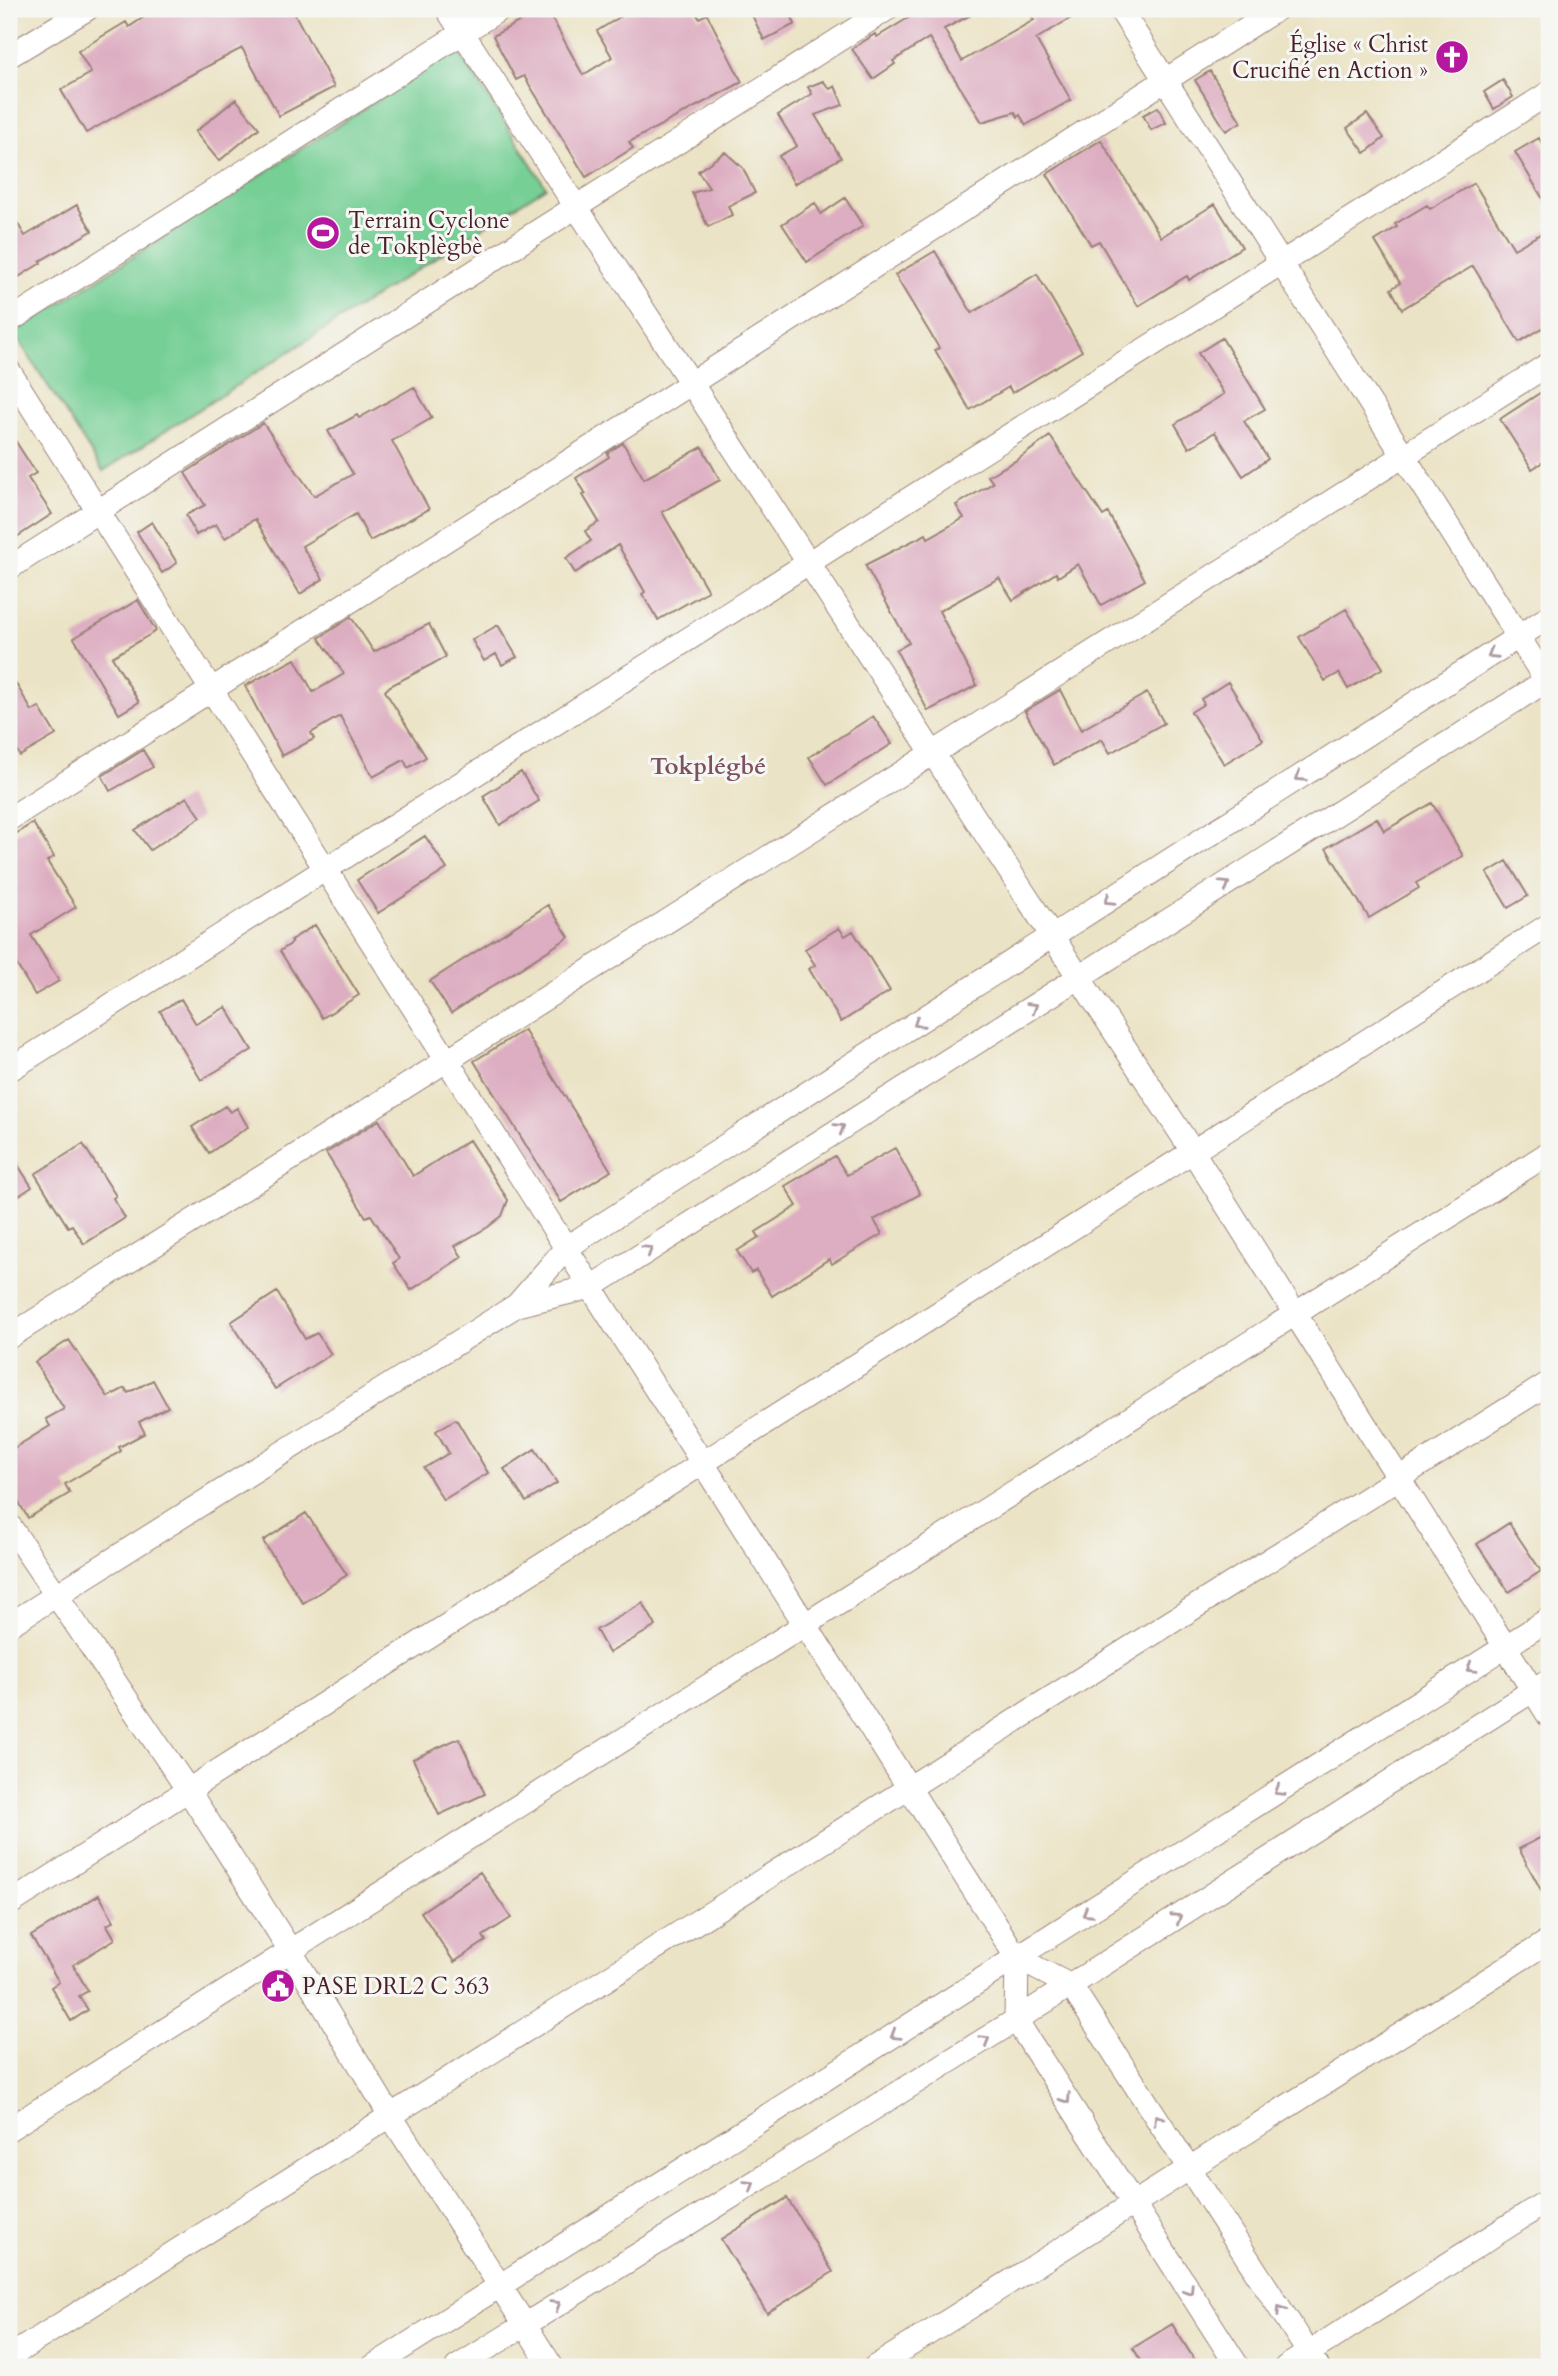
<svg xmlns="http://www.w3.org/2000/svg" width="1558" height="2376" viewBox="0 0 1558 2376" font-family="Cardo,serif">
	<rect width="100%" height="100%" fill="#f6f6f2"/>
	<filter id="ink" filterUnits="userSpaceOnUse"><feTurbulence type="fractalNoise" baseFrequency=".0143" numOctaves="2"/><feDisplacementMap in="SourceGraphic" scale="14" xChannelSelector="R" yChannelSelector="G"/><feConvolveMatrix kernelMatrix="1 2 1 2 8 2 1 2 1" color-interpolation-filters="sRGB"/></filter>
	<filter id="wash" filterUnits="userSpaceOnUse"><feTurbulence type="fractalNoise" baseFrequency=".00686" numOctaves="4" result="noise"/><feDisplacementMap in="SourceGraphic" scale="28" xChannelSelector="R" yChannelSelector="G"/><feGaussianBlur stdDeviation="1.57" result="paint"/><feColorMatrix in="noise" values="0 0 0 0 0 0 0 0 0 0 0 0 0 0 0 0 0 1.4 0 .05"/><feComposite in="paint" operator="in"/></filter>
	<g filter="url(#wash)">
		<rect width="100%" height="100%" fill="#ebe3c5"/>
		<path fill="#76cf95" stroke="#607760" stroke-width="2" d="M457,49l89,138 -443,284 -89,-138z"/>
		<g id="blocks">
			<path fill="#ddadc1" d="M156,9h136l42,78 -55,29 -37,-68 -76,40 -80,45 -25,-43 30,-17 -13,-22 48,-29 3,5z
				M542,9h5l36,66 29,-18 -15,-26 36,-22h61l5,9 8,-4 35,68 -113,60 4,6 -47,29 -62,-101 -8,4 -23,-44z
				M749,9h39l7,15 -31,16z
				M923,9h59l-38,20 18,32 72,-41 -7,-11h59l-50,30 35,61 -45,25 -6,-10 -2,2 -3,-5 -33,10 -53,-84 -36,23 2,3 -22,15 -21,-30 23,-15 2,3z
				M1210,71l31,51 -15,9 -31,-51z
				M1503,80l10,17 -19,12 -10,-17z
				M823,81l7,8 5,-3 8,19 -28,10 26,43 -47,26 -15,-28 18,-10 -19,-31 34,-21 -4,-7z
				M236,99l23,29 -40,33 -24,-29z
				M1158,107l8,16 -15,7 -8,-15z
				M1367,114l17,24 -19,15 -18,-25z
				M1539,138l10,17v54l-34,-57z
				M1101,140l60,97 54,-33 27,43 -53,33 -2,-4 -49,30 -39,-65 -8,4 -44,-71z
				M725,152l18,16 12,25 -27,13 4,9 -24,12 -16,-34 17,-5 -11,-17z
				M1474,183l40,66 35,-20v95l-30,18 -46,-76 -71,43 -11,-20 9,-6 -25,-42 22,-14 -2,-3 32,-19 3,4z
				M845,198l18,28 -56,36 -25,-38 33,-21 6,11z
				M77,205l15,26 -52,30 1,2 -32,20v-74l16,27z
				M935,251l37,62 65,-39 45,77 -70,42 -3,-6 -39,23 -35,-60 4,-2 -44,-73z
				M1222,338l43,71 -21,12 24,38 -25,17 -28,-44 -26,16 -14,-24 49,-30 -26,-41z
				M414,387l18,31 -40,23 37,68 -59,32 -14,-27 -54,32 21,33 -23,15 -45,-75 -30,19 -9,-14 -20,11 -10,-20 19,-10 -20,-32 78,-50 51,73 39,-22 -25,-43 29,-16 2,3z
				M1549,387v71l-17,11 -32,-50z
				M9,431l27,42 -8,5 24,36 -43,28z
				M1050,436l53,80 5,-3 37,67 -44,25 -23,-41 -20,13 -2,-4 -43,27 -14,-22 -60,33 38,74 -49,26 -32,-61 13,-7 -44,-78 61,-31 2,4 36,-20 -8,-13 37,-22 -5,-7 29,-16z
				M623,443l21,36 58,-32 18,33 -58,32 46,79 -50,29 -16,-26 3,-2 -27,-47 -43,28 -9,-15 25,-17 -6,-10 14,-9 -16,-27 3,-1 -10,-16 33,-21 -2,-4z
				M152,522l25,41 -15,10 -25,-41z
				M138,600l18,31 -44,26 27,45 -20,12 -45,-76z
				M1346,609l37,59 -35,21 -9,-16 -14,8 -26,-44z
				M351,617l23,35 55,-28 17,33 -56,29 -5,5 41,66 -18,11 -4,-8 -31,17 -33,-61 -29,17 3,6 -32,17 -37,-70 50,-27 18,33 31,-18 -25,-36z
				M498,625l19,32 -15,8 -6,-11 -12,7 -12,-21z
				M9,672l23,39 7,-4 17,28 -36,21 -11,-19z
				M1228,682l35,58 -39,24 -33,-52 13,-8 -3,-5z
				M1060,690l21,40 66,-37 17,30 -54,30 -8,-14 -48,26 -29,-54z
				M873,716l19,28 -65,41 -18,-28z
				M143,750l10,17 -43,24 -8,-15z
				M521,772l18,29 -39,24 -17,-29z
				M187,797l14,20 -51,33 -15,-20z
				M1432,803l31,53 -47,27 3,5 -50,30 -43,-70 51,-30 7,13z
				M33,823l21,34 -7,4 29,46 -45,28 28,46 -24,14 -26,-43v-114z
				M425,836l22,33 -69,44 -21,-33z
				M1507,861l21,35 -20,12 -21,-35z
				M548,905l21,32 -118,76 -21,-32z
				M315,925l44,70 -37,23 -42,-67 12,-8 -1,-3z
				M839,928l6,8 8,-5 37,60 -49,31 -32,-53 6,-4 -10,-16z
				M181,999l15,25 30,-17 26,43 -51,30 -41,-69z
				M524,1030l87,141 -50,31 -87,-141z
				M225,1106l5,6 7,-4 11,19 -39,26 -17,-26z
				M379,1120l34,56 56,-36 39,60 -6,16 -14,11 -33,19 7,11 -51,33 -18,-27 6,-4 -28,-44 -5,2 -40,-64z
				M83,1144l33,52 -3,2 12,20 -41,26 -12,-19 -4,2 -33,-53z
				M895,1148l25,46 -46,26 8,14 -50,30 -3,-5 -57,37 -16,-26 -5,3 -14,-22 22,-14 -3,-5 41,-26 -12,-20 50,-30 12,19z
				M9,1151l23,36 -23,15z
				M277,1292l28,47 12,-6 14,21 -56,35 -44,-67z
				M69,1340l39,57 17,-9 3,5 25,-13 15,27 -29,15 6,11 -26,14 2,4 -56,33 5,9 -42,25 -19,-32v-35l41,-25 -4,-7 18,-10 -29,-47z
				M456,1419l32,54 -45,27 -19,-32 25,-15 -13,-22z
				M535,1449l22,34 -31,19 -22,-33z
				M306,1513l41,62 -44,28 -40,-62z
				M1509,1523l32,48 -32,21 -32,-48z
				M643,1603l13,23 -47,27 -13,-23z
				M459,1738l26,56 -46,21 -26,-56z
				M1549,1833v72l-30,-56z
				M480,1872l31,46 -28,18 3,5 -32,21 -33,-50z
				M99,1895l15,26 -7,4 8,14 -42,26 15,26 -9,5 9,14 -17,11 -20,-34 8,-5 -28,-46z
				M787,2198l46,74 -66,41 -46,-74z
				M1172,2324l27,43h-54l-12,-19z"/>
		</g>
	</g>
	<g filter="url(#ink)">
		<use href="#blocks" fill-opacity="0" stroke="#9a8178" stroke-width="2"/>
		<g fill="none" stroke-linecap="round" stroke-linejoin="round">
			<g stroke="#9a8178" stroke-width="25">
				<path id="minor" d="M447,9l746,1143 356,564
					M1120,9l429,676
					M9,56l78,-47
					M9,321l491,-312
					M9,371l1008,1587 54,28 247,381
					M9,568l878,-559
					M9,819l1268,-810
					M9,1070l1540,-977
					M517,1305l74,-18 958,-608
					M9,1337l1540,-973
					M9,1525l179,265 102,160 100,165 162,252
					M9,1625l508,-320 49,-57 983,-631
					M9,1904l1540,-979
					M1017,1958l-1,62 222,347
					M9,2129l1540,-976
					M9,2357l1540,-974
					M372,2367l1177,-748
					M457,2367l559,-347 533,-340
					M875,2367l674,-426
					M1286,2367l263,-167"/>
			</g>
			<use href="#minor" stroke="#fff" stroke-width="23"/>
		</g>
		<defs><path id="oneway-chevron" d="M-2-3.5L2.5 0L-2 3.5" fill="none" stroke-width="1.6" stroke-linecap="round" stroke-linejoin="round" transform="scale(1.75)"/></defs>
		<g stroke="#ae9aa0">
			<use href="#oneway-chevron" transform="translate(1492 654) rotate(147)"/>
			<use href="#oneway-chevron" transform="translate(1300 777) rotate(147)"/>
			<use href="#oneway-chevron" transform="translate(1225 885) rotate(-32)"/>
			<use href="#oneway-chevron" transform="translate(1109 900) rotate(147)"/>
			<use href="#oneway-chevron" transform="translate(1033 1007) rotate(-32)"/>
			<use href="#oneway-chevron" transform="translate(918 1023) rotate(147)"/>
			<use href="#oneway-chevron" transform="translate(840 1128) rotate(-32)"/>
			<use href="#oneway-chevron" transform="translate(648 1250) rotate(-32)"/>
			<use href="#oneway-chevron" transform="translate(1471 1668) rotate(148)"/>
			<use href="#oneway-chevron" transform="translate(1279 1791) rotate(148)"/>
			<use href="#oneway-chevron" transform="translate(1087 1913) rotate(147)"/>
			<use href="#oneway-chevron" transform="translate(1177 1918) rotate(-33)"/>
			<use href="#oneway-chevron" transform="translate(895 2035) rotate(148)"/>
			<use href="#oneway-chevron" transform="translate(985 2040) rotate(-32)"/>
			<use href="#oneway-chevron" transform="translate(1066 2099) rotate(57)"/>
			<use href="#oneway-chevron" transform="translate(1158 2119) rotate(-123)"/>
			<use href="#oneway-chevron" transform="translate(750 2185) rotate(-32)"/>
			<use href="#oneway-chevron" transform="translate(1189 2290) rotate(57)"/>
			<use href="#oneway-chevron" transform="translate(556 2305) rotate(-32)"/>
			<use href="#oneway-chevron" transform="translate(1281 2310) rotate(-123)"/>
		</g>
	</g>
	<defs>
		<g id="church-disc" transform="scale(1.75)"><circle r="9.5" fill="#b5179e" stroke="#f6f6f2"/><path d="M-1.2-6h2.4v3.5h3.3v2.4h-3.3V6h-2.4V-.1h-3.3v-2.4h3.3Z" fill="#fff"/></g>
		<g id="stadium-disc" transform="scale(1.75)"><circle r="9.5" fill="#b5179e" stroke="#f6f6f2"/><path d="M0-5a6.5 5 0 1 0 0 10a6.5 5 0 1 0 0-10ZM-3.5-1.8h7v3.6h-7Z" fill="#fff"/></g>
		<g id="civic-disc" transform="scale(1.75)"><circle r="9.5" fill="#b5179e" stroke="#f6f6f2"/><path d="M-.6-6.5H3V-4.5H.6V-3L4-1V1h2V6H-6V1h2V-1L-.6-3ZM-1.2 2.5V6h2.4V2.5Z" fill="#fff"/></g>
	</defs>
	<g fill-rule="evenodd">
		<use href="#church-disc" x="1452" y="57"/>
		<use href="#stadium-disc" x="323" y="233"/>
		<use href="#civic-disc" x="278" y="1986"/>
	</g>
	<g text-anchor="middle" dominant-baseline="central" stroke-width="6" stroke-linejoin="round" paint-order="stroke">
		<g font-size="23" fill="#4a1f2b" stroke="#f6f6f2" text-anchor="start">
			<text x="1428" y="44" text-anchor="end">Église « Christ<tspan x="1428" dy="26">Crucifié en Action »</tspan></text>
			<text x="348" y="220">Terrain Cyclone<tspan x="348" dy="26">de Tokplègbè</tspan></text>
			<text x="302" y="1986">PASE DRL2 C 363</text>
		</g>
		<g font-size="24" font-weight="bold" fill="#7d5160" stroke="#f6f6f2">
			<text x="708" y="766">Tokplégbé</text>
		</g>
	</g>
	<rect width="1558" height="2376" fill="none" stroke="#f6f6f2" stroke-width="35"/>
</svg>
